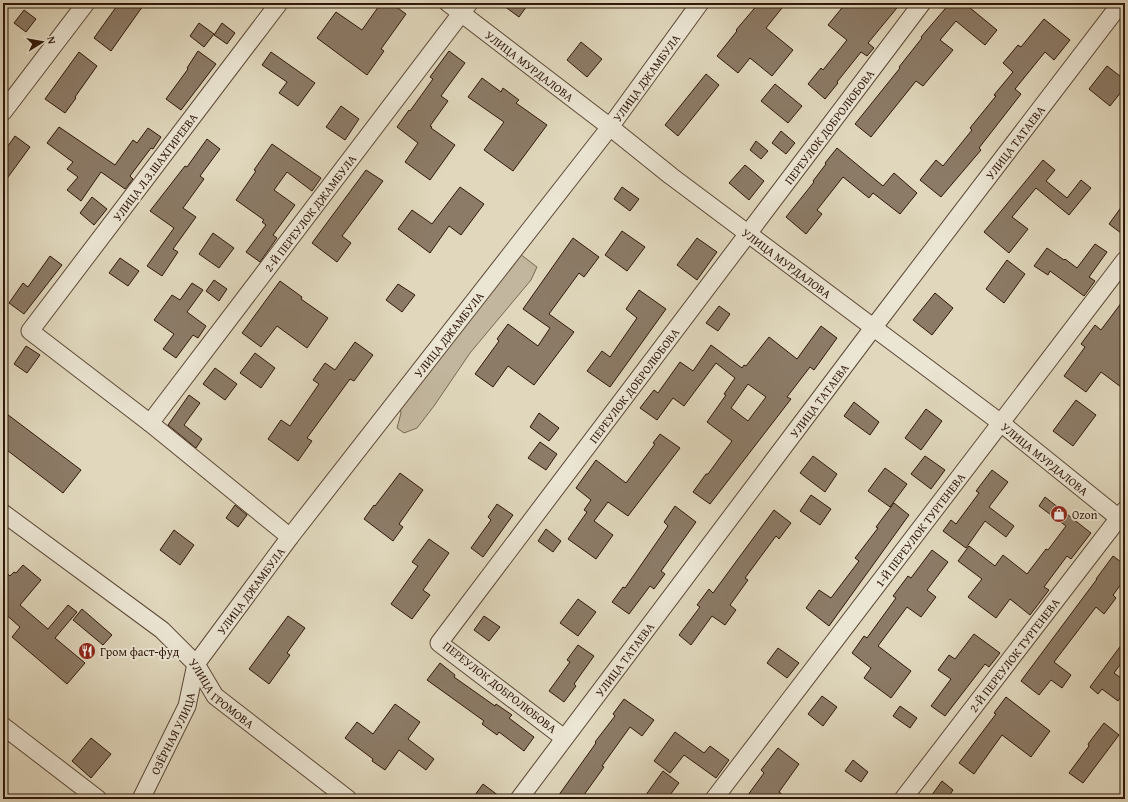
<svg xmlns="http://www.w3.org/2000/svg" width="1128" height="802" viewBox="0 0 1128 802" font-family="'Gentium Book Plus',serif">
	<rect width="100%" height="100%" fill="#e0d7bc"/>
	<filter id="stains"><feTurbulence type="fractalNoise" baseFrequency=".005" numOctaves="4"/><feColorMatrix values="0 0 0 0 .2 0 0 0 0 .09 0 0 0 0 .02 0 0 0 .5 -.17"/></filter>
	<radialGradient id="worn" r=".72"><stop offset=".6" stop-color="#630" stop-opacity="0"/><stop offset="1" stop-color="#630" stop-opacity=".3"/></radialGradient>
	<path fill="#c2b79e" stroke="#796854" d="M520,254l17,13 -6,13 -61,73 -36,53 -17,22 -13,5 -7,-5 4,-15 -1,-6z"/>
	<path fill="#8c7b67" stroke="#30180a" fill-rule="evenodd" d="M119,3h26l-34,48 -17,-13z
		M381,3h10l15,11 -25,35 3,2 -17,24 -50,-37 19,-26 26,18z
		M500,3h29l-10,14z
		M759,3h27l-20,25 27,22 -21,26 -22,-18 -12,15 -21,-17 20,-25 -1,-1z
		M846,3h55l-33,40 6,5 -7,8 -6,-4 -24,30 1,1 -13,16 -17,-15 13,-16 2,2 24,-30 -19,-15z
		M950,3h14l33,27 -12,15 -29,-24 -16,19 13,10 -30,36 -7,-5 -45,56 -16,-13 45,-56 -1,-1 23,-29 -1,-1z
		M24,10l12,9 -10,13 -12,-9z
		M1044,19l26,21 -16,20 -9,-8 -30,37 6,5 -42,54 2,2 -40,47 -21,-17 16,-20 7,6 29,-36 -2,-2 26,-32 -2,-1 19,-23 -10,-9 15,-18 3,2z
		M199,23l15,11 -10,13 -14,-11z
		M222,23l13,10 -8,11 -13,-9z
		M581,42l21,17 -15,18 -20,-17z
		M198,51l18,13 -35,46 -15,-11 22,-30 -1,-1z
		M449,51l16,12 -24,33 7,5 -18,25 2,1 -1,1 24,17 -25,35 -25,-18 13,-19 -21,-16 12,-17 1,1 23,-32 -3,-2z
		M79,52l18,14 -22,31 1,1 -11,15 -20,-14z
		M271,52l44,31 -17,23 -19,-13 8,-11 -25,-17z
		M1107,66l18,14v7l-15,19 -21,-17z
		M706,74l13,11 -41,51 -13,-11z
		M482,78l19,14 2,-4 16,12 -3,3 31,22 -34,46 -29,-21 20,-28 -36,-25z
		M775,84l27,22 -14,17 -27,-22z
		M341,106l18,13 -14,21 -19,-13z
		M59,127l56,38 18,-25 4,3 11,-15 13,9 -8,12 -2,-1 -21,28 3,3 -8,10 -24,-17 -20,29 -14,-11 11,-13 -11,-8 6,-7 -26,-19z
		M781,131l14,12 -9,11 -14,-11z
		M15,136l15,11 -27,37v-31z
		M207,139l13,10 -20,27 4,3 -21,29 13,9 -23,32 5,3 -16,24 -15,-10 27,-38 -24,-17 35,-45 2,1z
		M756,141l12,10 -7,8 -11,-9z
		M272,144l49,34 -9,13 -25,-19 -13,18 21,15 -22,30 4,3 -17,24 -14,-10 20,-27 -4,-3 2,-2 -28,-20 20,-29 -2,-1z
		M837,148l46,38 11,-13 23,20 -17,21 -27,-21 -4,5 -26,-21 -26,33 5,4 -16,20 -20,-17 28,-35 -1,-1 13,-17 -1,-1z
		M1043,160l12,10 -9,11 21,17 14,-18 10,8 -22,27 -33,-27 -24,29 16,12 -19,24 -25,-21z
		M745,165l19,16 -15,19 -20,-17z
		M366,170l17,11 -41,55 9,7 -14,19 -25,-19z
		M460,187l24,17 -23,31 -12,-9 -19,27 -32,-24 14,-19 20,14z
		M622,187l17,12 -9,12 -16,-12z
		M92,197l15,12 -13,16 -14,-12z
		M1125,202v34l-16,-12z
		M622,231l23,16 -18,24 -22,-16z
		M213,233l21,15 -15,20 -20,-14z
		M573,238l26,19 -15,20 -5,-4 -30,41 25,18 -40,53 -26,-19 -15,21 -18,-13 24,-33 -2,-2 11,-15 30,22 12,-18 -27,-19z
		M697,238l20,14 -20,28 -20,-15z
		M1095,244l12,8 -18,25 6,4 -11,15 -34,-25 -2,4 -14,-9 13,-18 17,12 1,-1 12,9z
		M50,256l12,9 -38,49 -15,-11 14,-20 5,4z
		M120,258l19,13 -11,15 -19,-13z
		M1007,260l18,14 -21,29 -18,-14z
		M214,280l13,9 -8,12 -13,-10z
		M280,281l22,16 -1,2 27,19 -21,30 -30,-22 -16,21 -19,-14z
		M192,283l11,7 -16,22 19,14 -8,12 -5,-3 -17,23 -13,-9 11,-15 -20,-14 18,-25 8,5z
		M398,284l17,11 -13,17 -16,-12z
		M639,290l27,19 -56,78 -23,-16 15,-20 8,6 27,-39 -11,-9z
		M935,293l18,15 -21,27 -19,-15z
		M1125,298v92l-24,-18 -15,20 -22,-16 21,-29 -4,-3 14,-19 6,5z
		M719,306l11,8 -12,17 -12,-8z
		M821,326l16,12 -23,32 -4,-3 -23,30 4,2 -81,105 -17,-12 13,-18h2l24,-33 -25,-19 19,-27 -2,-1 11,-16 -19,-15 -32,43 -11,-8 -16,22 -17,-12 14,-18 4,3 22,-31 13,9 18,-26 31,23 2,-3 2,1 23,-29 28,22zM748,384l18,13 -18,24 -17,-13z
		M355,342l18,13 -19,26 -4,-2 -43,59 5,3 -14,20 -30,-22 13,-19 9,6 29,-42 -6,-4 12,-17 10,7z
		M26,346l14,9 -13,18 -13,-9z
		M255,353l20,15 -14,20 -21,-15z
		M215,368l22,16 -12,16 -22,-16z
		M189,395l11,8 -16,22 18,14 -6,9 -28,-23z
		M1076,400l20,15 -23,31 -20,-15z
		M854,402l25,20 -9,13 -26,-19z
		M926,409l16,12 -21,29 -16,-12z
		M3,411l78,59 -18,23 -60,-46z
		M539,413l20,15 -10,13 -19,-14z
		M660,434l20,14 -52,68 -20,-14 -14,19 19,14 -17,24 -28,-20 19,-27 -3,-2 7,-10 -15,-12 20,-28 30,23 29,-39 -2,-1z
		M540,442l17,12 -11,16 -18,-12z
		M813,456l24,18 -12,18 -25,-19z
		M925,456l20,14 -14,19 -20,-15z
		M885,468l22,16 -17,23 -22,-16z
		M992,470l16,12 -19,25 25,19 -8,11 -21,-16 -19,27 -23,-17 8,-11 5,4 23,-31 -3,-2z
		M400,473l23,17 -24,34 4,3 -10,14 -29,-22 10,-14 1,1z
		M811,495l20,14 -11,16 -20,-14z
		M1045,497l46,36 -20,26 -4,-3 -23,31 5,3 -19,25 -20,-16 -14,19 -28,-21 14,-18 -24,-18 11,-15 26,20 8,-11 24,19 19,-25 2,1 18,-24 -27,-20z
		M894,503l15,12 -80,111 -23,-18 13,-18 12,8 28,-37 -4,-3 23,-30 -2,-1z
		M497,504l16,11 -30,42 -12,-9 20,-28 -3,-3z
		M235,505l12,10 -9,12 -12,-9z
		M675,506l21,16 -35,49 4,3 -11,15 -4,-3 -21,28 -17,-12 11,-15 2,1 43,-62 -4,-4z
		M774,510l17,13 -12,16 -3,-3 -31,42 3,2 -18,25 6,5 -11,15 -13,-9 -21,29 -12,-10 21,-28 -3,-2 12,-16 4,4z
		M546,529l15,12 -8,11 -15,-11z
		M174,530l20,15 -14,20 -20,-15z
		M429,539l20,14 -26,37 7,5 -18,24 -21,-15 27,-38 -6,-4z
		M932,550l16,12 -21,28 9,7 -15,20 -14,-10 -29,39 33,25 -20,27 -27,-20 7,-10 -19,-15 12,-17 3,2 29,-40 -3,-2 15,-20 3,2z
		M1113,556l12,9v14l-12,16 3,3 -12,16 -8,-7 -42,55 17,13 -9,13 -11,-8 -12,15 -18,-14 76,-102h-1z
		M23,565l18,15 -21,25 28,24 20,-24 9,7 -22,26 30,25 -18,21 -55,-47 8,-10 -17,-15v-43l7,7 4,-4 2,1z
		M578,599l18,13 -18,24 -18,-13z
		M82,609l30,26 -9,10 -30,-25z
		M288,616l17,12 -18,25 3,2 -21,29 -20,-15z
		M484,616l16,11 -11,14 -15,-11z
		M974,634l26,19 -11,14 -4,-3 -40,52 -14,-10 20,-27 -13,-9 11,-15 6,4z
		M1125,640v18l-11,15 11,8v10l-7,10 -16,-12 -4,5 -8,-7z
		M578,645l16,11 -20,28 2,2 -12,16 -15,-11 21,-29 -3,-2z
		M778,648l21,15 -12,15 -20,-15z
		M440,663l15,12 -1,2 41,29 1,-2 16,11 -3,3 25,19 -10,14 -25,-19 -2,3 -15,-11 2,-3 -57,-41z
		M822,696l15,11 -14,19 -15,-12z
		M1006,697l44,34 -19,26 -29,-22 -28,39 -15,-11 37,-49 -2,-1z
		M624,699l30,21 -12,16 -12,-9 -28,39 2,1 -23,32h-25l40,-56 -1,-1 20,-26 -2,-2z
		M395,704l25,18 -12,17 26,20 -8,11 -27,-20 -14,20 -13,-9 1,-2 -28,-21 12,-16 16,12z
		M900,706l17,12 -7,10 -17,-12z
		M1104,723l15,12 -36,48 -14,-10 20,-27 -1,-2z
		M675,732l29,21 6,-7 19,14 -13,18 -32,-23 -14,18 -16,-12z
		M91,738l20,16 -20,24 -19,-17z
		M778,748l21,16 -20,28 9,7h-43l19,-26 -3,-3z
		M853,760l15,12 -7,10 -16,-11z
		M663,771l16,12 -12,16h-24z
		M942,781l11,9 -6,9h-18z
		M483,784l20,15h-31z"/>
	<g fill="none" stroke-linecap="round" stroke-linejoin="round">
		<g stroke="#5c4836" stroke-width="19">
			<g id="minor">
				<path d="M279,3l-249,328 120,92 140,114"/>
				<path id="s1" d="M448,3l162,124 61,49 330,247 124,100"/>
				<path d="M3,112l83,-109"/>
				<path id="s2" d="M150,423l319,-420"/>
				<path id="s3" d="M3,513l159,117 34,34 19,32 133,103"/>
				<path d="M3,726l95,73"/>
				<path id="s4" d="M564,738l-125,-95 483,-640"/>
				<path id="s5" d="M141,799l46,-93 9,-42 94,-127 320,-410 90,-124"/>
				<path id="s6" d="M519,799l354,-471 248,-325"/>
				<path id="s7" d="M714,799l411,-539"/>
				<path id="s8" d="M903,799l222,-289"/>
			</g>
		</g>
		<use href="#minor" stroke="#ebe5d3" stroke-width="17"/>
	</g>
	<defs>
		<g id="shop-disc" transform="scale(0.9)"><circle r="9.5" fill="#8f2418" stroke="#ebe5d3"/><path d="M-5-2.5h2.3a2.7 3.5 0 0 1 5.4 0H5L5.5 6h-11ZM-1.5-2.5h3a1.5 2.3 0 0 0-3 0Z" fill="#fff"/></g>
		<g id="restaurant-disc" transform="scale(0.9)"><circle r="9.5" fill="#8f2418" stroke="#ebe5d3"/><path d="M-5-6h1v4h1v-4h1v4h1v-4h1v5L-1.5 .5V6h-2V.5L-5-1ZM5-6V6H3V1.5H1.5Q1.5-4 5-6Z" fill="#fff"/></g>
	</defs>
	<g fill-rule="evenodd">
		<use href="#shop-disc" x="1059" y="514"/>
		<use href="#restaurant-disc" x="87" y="651"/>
	</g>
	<g text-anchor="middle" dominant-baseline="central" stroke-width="4" stroke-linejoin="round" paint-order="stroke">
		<g font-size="12" fill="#30180a" stroke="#ebe5d3">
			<text stroke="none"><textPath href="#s1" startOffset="103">УЛИЦА МУРДАЛОВА</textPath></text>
			<text stroke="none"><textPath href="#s5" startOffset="886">УЛИЦА ДЖАМБУЛА</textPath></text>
			<text stroke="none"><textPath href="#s4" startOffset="804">ПЕРЕУЛОК ДОБРОЛЮБОВА</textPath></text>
			<text stroke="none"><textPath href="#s6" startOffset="823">УЛИЦА ТАТАЕВА</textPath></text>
			<text transform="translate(155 167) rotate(-53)">УЛИЦА Л.З.ШАХГИРЕЕВА</text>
			<text stroke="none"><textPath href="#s2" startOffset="264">2-Й ПЕРЕУЛОК ДЖАМБУЛА</textPath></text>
			<text stroke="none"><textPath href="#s1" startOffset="427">УЛИЦА МУРДАЛОВА</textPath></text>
			<text stroke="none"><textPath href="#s5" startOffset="562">УЛИЦА ДЖАМБУЛА</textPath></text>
			<text stroke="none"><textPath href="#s4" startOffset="480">ПЕРЕУЛОК ДОБРОЛЮБОВА</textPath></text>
			<text stroke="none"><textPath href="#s6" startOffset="499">УЛИЦА ТАТАЕВА</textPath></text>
			<text stroke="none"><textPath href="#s1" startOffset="751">УЛИЦА МУРДАЛОВА</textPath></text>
			<text stroke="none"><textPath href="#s7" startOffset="339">1-Й ПЕРЕУЛОК ТУРГЕНЕВА</textPath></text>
			<text stroke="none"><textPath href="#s5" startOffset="238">УЛИЦА ДЖАМБУЛА</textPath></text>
			<text stroke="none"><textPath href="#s8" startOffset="182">2-Й ПЕРЕУЛОК ТУРГЕНЕВА</textPath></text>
			<text stroke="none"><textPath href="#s6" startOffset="175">УЛИЦА ТАТАЕВА</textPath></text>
			<text transform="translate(500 687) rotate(38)">ПЕРЕУЛОК ДОБРОЛЮБОВА</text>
			<text stroke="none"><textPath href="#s3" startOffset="285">УЛИЦА ГРОМОВА</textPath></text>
			<text stroke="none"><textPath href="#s5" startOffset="73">ОЗЁРНАЯ УЛИЦА</textPath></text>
		</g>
		<g font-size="12" fill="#30180a" stroke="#ebe5d3" text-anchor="start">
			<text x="1072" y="514">Ozon</text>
			<text x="100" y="651">Гром фаст-фуд</text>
		</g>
	</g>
	<rect width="1128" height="802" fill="none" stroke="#e0d7bc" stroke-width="16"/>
	<rect x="4" y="4" width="1120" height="794" fill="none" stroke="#30180a" stroke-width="2"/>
	<rect x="8" y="8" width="1112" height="786" fill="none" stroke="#30180a"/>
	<g transform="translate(42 42) rotate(79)" stroke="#ebe5d3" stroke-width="3" paint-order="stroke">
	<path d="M0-3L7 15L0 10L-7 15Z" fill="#30180a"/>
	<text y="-6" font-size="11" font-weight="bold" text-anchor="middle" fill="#30180a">N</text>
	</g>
	<rect width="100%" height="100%" filter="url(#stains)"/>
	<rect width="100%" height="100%" fill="url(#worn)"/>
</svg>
